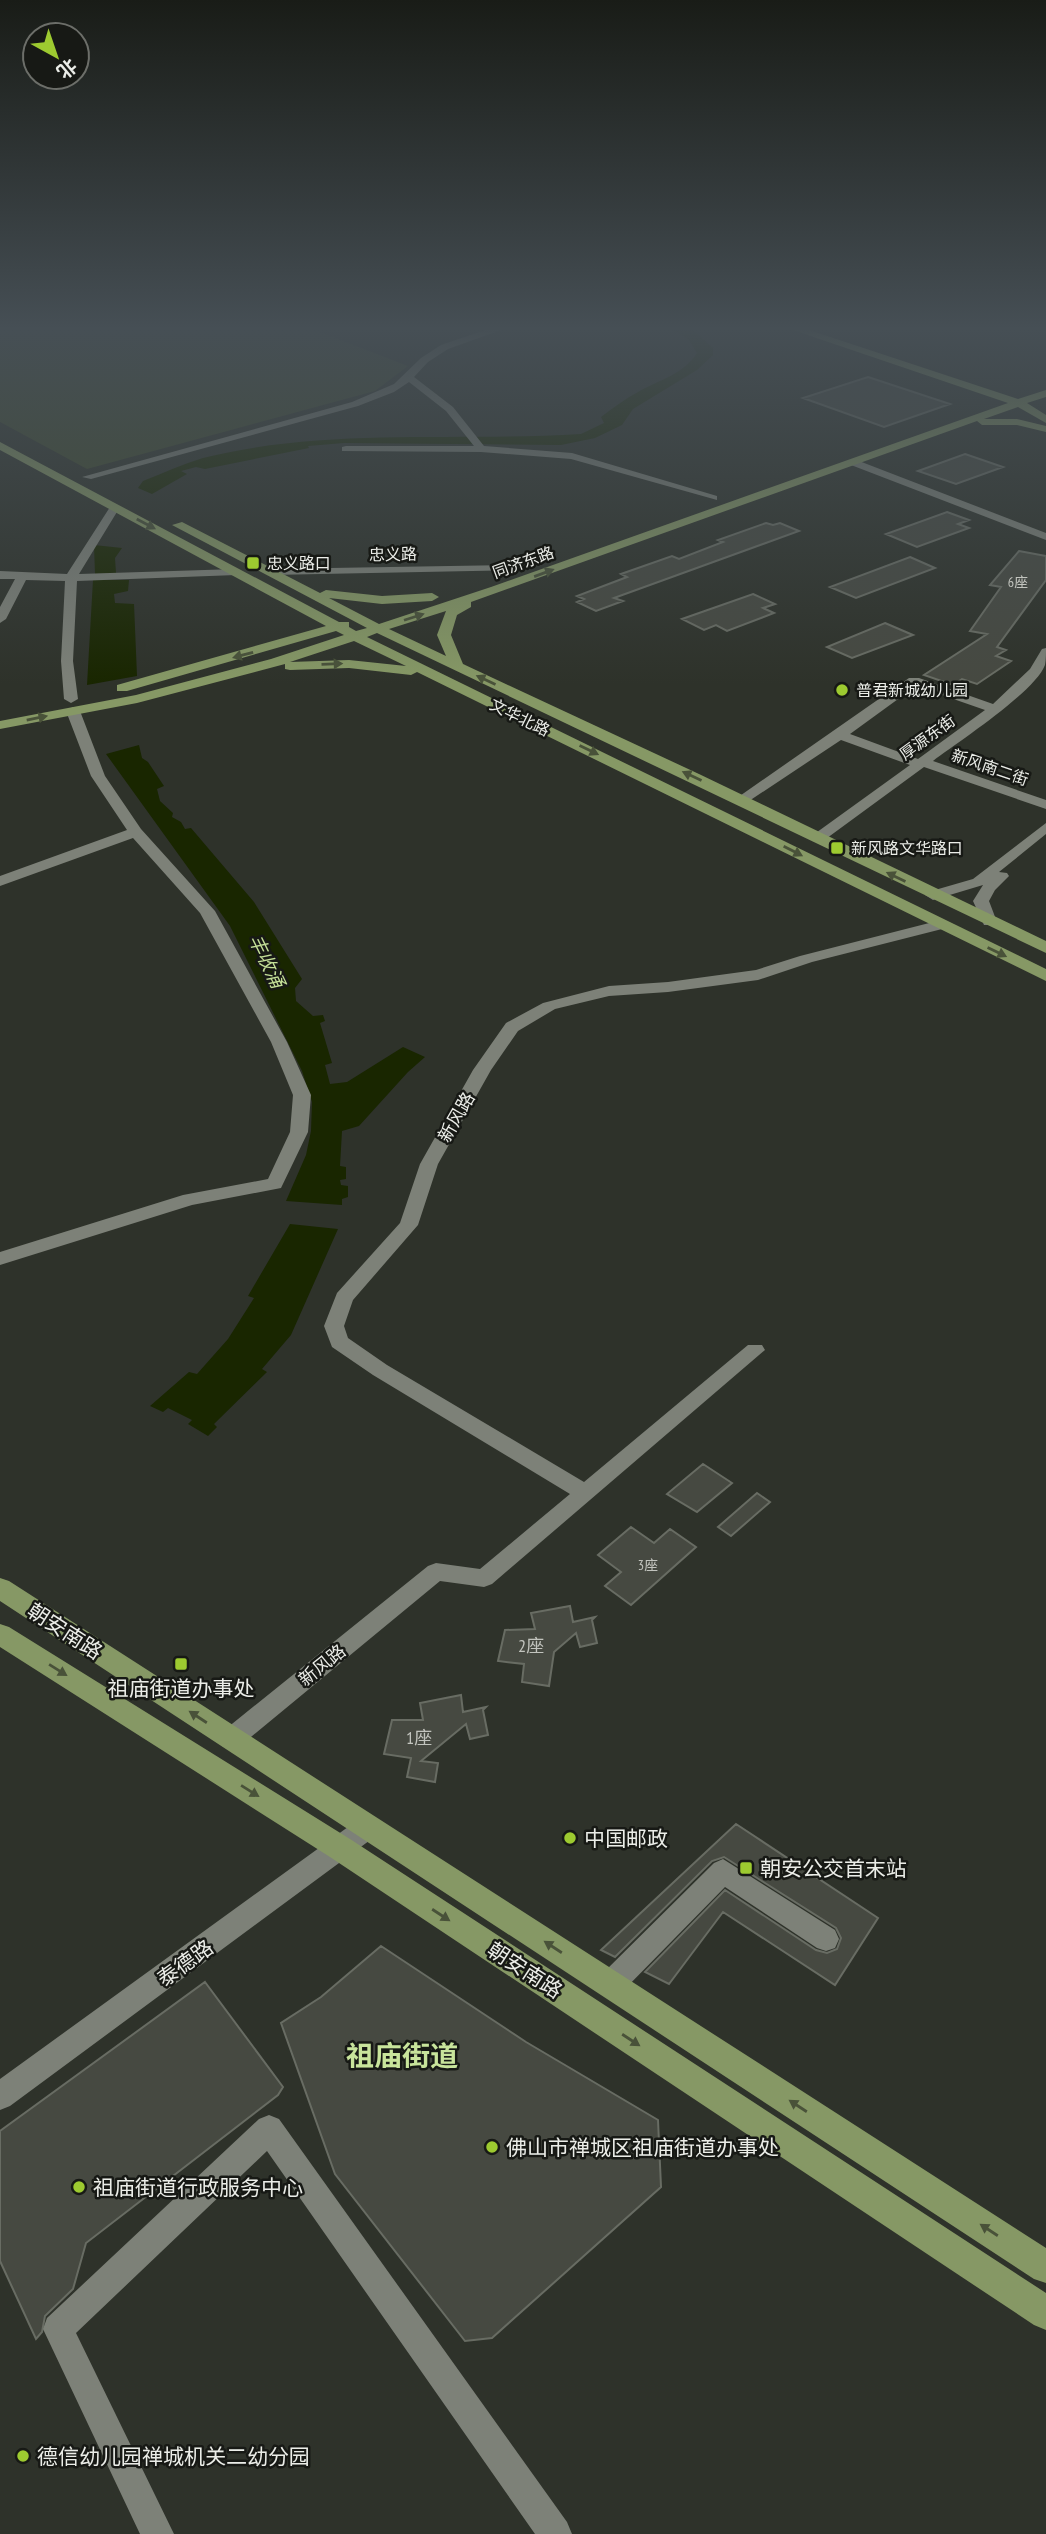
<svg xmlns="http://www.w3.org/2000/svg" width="1046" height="2534" viewBox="0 0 1046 2534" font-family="'PT Sans Narrow','Noto Sans SC',sans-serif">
	<rect width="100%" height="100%" fill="#2e322a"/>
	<path fill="#3e492c" d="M0,329h312l96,37 -33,25 -288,78 -87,-47z"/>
	<path fill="#192600" d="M672,329h20l21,19v7l-16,15 -64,39 -11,16 -27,13 -34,7 -217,-2 -36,3 1,2 -104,21 -9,-2 -15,4 6,3 -35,20 -14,-6 5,-7c20,-8 40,-17 60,-23 124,-31 252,-16 378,-24l23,-11 -3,-6c12,-9 24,-18 37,-25 21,-12 46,-18 59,-39l-8,-13z
		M94,545l28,3 -7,10 1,15 -21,1z
		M93,580h36l-1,11 -14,3 1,9 19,1 3,72 -50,9z
		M139,745l3,13 6,4 16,24 -7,3 3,12 13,12 -1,4 9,5 4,7 6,-1 63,74 48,77 -7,9 1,13 17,15 10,-1 2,6 -5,2 12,40 -7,2 5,19 17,-2 56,-35 22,10 -17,15 -49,54 -17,5 -2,35 6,1v12l-6,1 1,5 7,1v11l-6,2v6l-56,-4 20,-46 5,-24 1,-29 -10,-31 -72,-145 -124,-172z
		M290,1224l48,5 -47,106 -29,34 5,3 -53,52 3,3 -9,9 -20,-12 4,-4 -24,-12 -5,4 -13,-6 39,-34 8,2 31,-35 26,-41 -6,-2z"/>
	<path fill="#464941" stroke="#686c63" stroke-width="2" d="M868,377l82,27 -66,23 -81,-29z
		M965,454l38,13 -47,17 -38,-13z
		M947,512l22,8 -11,4 11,4 -52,19 -31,-13z
		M766,523l7,2 7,-2 19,8 -185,67 9,3 -27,10 -19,-9 7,-3 -7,-3 50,-19 -6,-3 51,-18 7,3 44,-17 -5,-2z
		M1019,551l27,5v24l-49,67 9,3 -10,6 15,5 -34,23 -15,-5 -9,6 -29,-10 63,-41 -17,-3 31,-44 -11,-2z
		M910,557l25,11 -79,30 -26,-11z
		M753,594l22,10 -12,4 11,5 -47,18 -11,-6 -12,5 -22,-11z
		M885,623l28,12 -61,23 -25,-11z
		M703,1464l29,19 -35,29 -30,-18z
		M757,1493l13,9 -39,34 -13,-9z
		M631,1527l23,16 16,-14 26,18 -65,58 -26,-19 16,-14 -23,-17z
		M570,1606l3,16 22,-5 -3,3 5,23 -17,4 -4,-14 -22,19 -5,34 -27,-4 2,-18 -26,-3 7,-31 30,-1 -4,-16z
		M461,1695l2,17 23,-5 -3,3 5,25 -18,4 -4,-15 -45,37 17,2 -3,19 -28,-5 4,-19 -27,-4 8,-34h31l-3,-17z
		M736,1824l142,94 -43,67 -112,-73 -54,72 -24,-12 80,-82 91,60 11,3 10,-4 4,-11 -5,-10 -112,-71 -12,4 -97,96 -14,-7z
		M381,1946l145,96 132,78 3,67 -169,151 -27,3 -130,-167 -54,-151 40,-26z
		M205,1982l78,105 -5,8 -192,148 -13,46 -28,27 -3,16 -6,7 -36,-78v-130z"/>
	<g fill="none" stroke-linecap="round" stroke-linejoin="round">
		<path fill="#7d8178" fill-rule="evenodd" d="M488,329h16l-56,20 -20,13 -14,15 39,30 31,39 88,7 145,43v4l-146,-41 -90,-7 -139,-1v-4l4,-1h128l-28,-35 -37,-29 -15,10 -36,14 -267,73 -9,-2 270,-75 42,-18 27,-26 20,-13z
			M851,461h8l187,72v7l-195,-75z
			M115,504l5,3 -41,67 157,-5 6,3 -6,3 -159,6 -4,80 5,38 -7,4 -7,-4 -3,-38 4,-80 -39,-1 -20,39 -6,4v-16l15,-28h-15v-8l67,3 43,-67z
			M516,565l4,1v4l-250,5 -6,-3 6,-3z
			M1046,648c0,5 0,12 -1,17 -10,27 -87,77 -112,96l113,39v9l-122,-42 -101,74h-10l-2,-3 2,-3 97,-70 -69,-25 -95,63 -5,1 -7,-4 175,-122h10l74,26 37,-35 12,-20zM916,686l69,24 -67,49 -68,-25z
			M73,707l7,4 25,65 36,53 74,82 72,131 24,53 -3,37 -27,56 -89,17 -192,60v-13l183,-57 85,-16 22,-47 3,-37 -22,-53 -71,-129 -67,-75 -133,48v-10l127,-46 -36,-54 -25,-65z
			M1046,823v11l-47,38 8,1 2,3 -14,14 -6,11 8,21 -3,3h-10l-11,-24 10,-16 -50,15 -8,-5 3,-3 45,-13z
			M941,920l8,5 -3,3 -134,34 -54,18 -90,12 -59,4 -54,13 -37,22 -27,39 -53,94 -20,61 -65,75 -9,26 4,12 39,27 197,117 164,-137h14l3,5 -273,234 -8,3 -44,-6 -200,165 -9,3 -9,-3 -3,-7 3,-7 206,-166 8,-3 44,6 90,-75 -197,-119 -41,-28 -8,-21 13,-33 63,-70 20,-59 53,-94 33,-47 37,-20 66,-17 59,-4 88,-12 44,-14z
			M368,1816l9,3 4,8 -4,8 -367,271 -10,4v-31l359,-260z
			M723,1859l112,71 4,9 -4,9 -9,3 -9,-3 -92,-61 -104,106 -10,4 -10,-4 -4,-9 4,-9 113,-112z
			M269,2115l10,4 288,403 5,12h-37l-268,-383 -191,182 98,201h-34l-97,-205 4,-11 212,-199z"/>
		<path fill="#869865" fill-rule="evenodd" d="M790,329h16l212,70 28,-9v7l-19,6 19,12v8l-28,-16 -34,12h33l29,7v6l-29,-7h-35l-5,-4 -506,181v5l-14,8 -6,20 12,29 236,110 347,167v12l-669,-320 -10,4 679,332v12l-629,-309 -6,3 -62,-7 -59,2 -5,-1v-5l-148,39 -137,26v-8l136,-26 135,-36 73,-24 -8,-4 -209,60h-10v-6l209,-59 -326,-176v-8l339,180h10v5l7,4 11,-3 -195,-103 10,-3 138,71 6,-3 56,6 50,-3 7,4 -7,4 -50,3 -53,-6 50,26 112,-37 517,-184zM446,611l-9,24 9,21 -57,-27zM354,641l52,25 -57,-6 -59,2z
			M0,1578l9,3 1037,667v35l-12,-4 -1034,-678z
			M0,1624l9,3 341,212 696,454v37l-12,-5 -704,-468 -330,-210z"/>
	</g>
	<defs><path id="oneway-solid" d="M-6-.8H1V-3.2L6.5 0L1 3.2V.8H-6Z" transform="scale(1.75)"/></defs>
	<g fill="#495239">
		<use href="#oneway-solid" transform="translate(146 524) rotate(28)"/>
		<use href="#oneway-solid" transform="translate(544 573) rotate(-20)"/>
		<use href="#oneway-solid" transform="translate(414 617) rotate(-18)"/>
		<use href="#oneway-solid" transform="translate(243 655) rotate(165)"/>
		<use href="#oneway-solid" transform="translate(332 664) rotate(-2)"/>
		<use href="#oneway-solid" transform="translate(486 680) rotate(-155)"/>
		<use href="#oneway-solid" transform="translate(37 718) rotate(-11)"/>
		<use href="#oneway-solid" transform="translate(589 750) rotate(26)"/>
		<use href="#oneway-solid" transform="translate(692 776) rotate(-155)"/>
		<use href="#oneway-solid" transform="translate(793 851) rotate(27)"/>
		<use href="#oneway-solid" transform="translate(896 877) rotate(-154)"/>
		<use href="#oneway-solid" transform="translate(997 952) rotate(26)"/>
		<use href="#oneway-solid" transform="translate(58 1670) rotate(32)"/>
		<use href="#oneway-solid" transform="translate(198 1717) rotate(-147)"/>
		<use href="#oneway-solid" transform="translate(250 1791) rotate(32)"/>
		<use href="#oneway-solid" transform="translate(441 1915) rotate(33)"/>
		<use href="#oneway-solid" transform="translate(553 1947) rotate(-147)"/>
		<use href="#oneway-solid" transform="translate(631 2040) rotate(33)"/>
		<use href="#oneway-solid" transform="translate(798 2106) rotate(-147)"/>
		<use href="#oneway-solid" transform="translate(989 2230) rotate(-147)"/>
	</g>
	<linearGradient id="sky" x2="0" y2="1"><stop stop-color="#191c17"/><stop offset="0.48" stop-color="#464f55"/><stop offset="1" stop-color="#464f55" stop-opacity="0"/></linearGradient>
	<rect width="1046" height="684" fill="url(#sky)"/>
	<g fill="#9dca30" stroke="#171915" stroke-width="2.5">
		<rect x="246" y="556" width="14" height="14" rx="3.5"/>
		<circle cx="842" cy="690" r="7"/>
		<rect x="830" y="841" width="14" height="14" rx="3.5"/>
		<rect x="174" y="1657" width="14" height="14" rx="3.5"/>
		<circle cx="570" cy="1838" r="7"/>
		<rect x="739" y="1861" width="14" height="14" rx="3.5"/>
		<circle cx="492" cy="2147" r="7"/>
		<circle cx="79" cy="2187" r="7"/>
		<circle cx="23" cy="2456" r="7"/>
	</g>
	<g text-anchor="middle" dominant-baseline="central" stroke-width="5" stroke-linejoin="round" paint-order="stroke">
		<g font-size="14" fill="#c2c4be">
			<text x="1018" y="582">6座</text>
			<text x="648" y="1565">3座</text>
		</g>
		<g font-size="16" fill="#ebede8" stroke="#171915">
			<text transform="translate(393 554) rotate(-1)">忠义路</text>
			<text transform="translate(523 562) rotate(-20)">同济东路</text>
			<text transform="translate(520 717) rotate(26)">文华北路</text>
			<text transform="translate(927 737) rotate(-36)">厚源东街</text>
			<text transform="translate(990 767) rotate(19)">新风南二街</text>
		</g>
		<g font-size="16" fill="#ebede8" stroke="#171915" text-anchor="start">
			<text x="267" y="563">忠义路口</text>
			<text x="856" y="690">普君新城幼儿园</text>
			<text x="851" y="848">新风路文华路口</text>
		</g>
		<g font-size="18" fill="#ebede8" stroke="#171915">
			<text transform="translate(456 1117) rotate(-60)">新风路</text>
			<text transform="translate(322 1665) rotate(-39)">新风路</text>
		</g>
		<g font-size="18" fill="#c2c4be">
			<text x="531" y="1645">2座</text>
			<text x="419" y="1737">1座</text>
		</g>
		<g font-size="19" font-style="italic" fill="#c3de97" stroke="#171915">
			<text transform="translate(267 961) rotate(64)">丰收涌</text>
		</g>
		<g font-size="21" fill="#ebede8" stroke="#171915">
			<text transform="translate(65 1631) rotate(33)">朝安南路</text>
			<text transform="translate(185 1963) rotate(-36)">泰德路</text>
			<text transform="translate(525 1970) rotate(33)">朝安南路</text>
		</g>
		<g font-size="21" fill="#ebede8" stroke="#171915" text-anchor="start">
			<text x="181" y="1688" text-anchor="middle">祖庙街道办事处</text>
			<text x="584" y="1838">中国邮政</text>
			<text x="760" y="1868">朝安公交首末站</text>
			<text x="506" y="2147">佛山市禅城区祖庙街道办事处</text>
			<text x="93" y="2187">祖庙街道行政服务中心</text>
			<text x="37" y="2456">德信幼儿园禅城机关二幼分园</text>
		</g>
		<g font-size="28" font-weight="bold" fill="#c8e49b" stroke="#171915">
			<text x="402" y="2055">祖庙街道</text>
		</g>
	</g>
	<g transform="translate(56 56) rotate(140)"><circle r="33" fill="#171915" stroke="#6c6e69" stroke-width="2"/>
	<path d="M0-5L12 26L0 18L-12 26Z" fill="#9dca30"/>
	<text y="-10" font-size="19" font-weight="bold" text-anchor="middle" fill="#ebede8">北</text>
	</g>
</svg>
